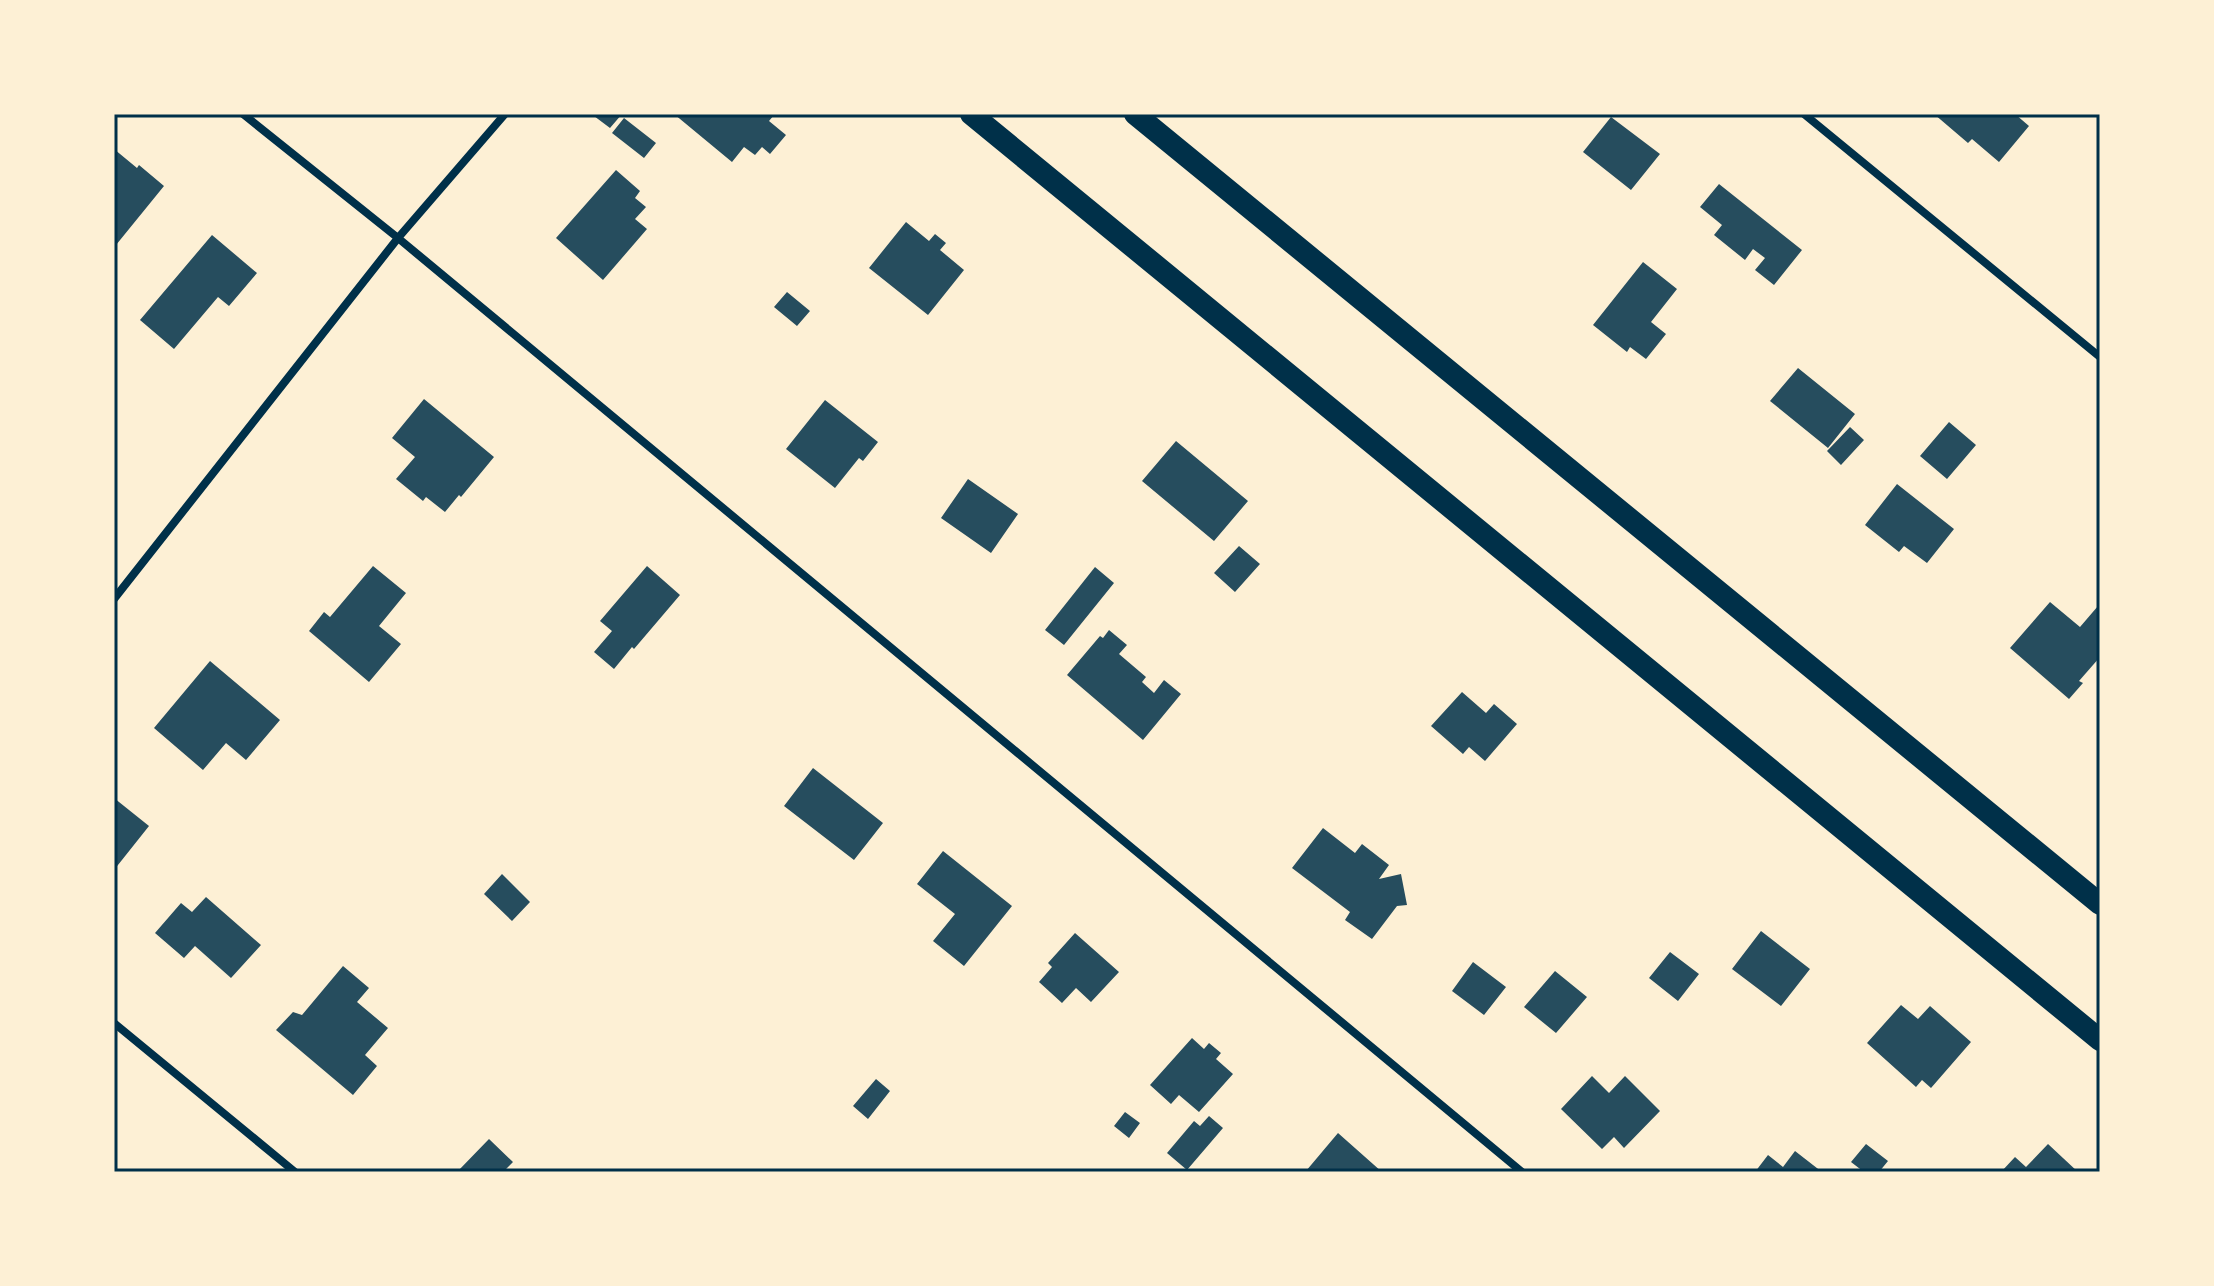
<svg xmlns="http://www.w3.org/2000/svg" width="2214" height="1286" viewBox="0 0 2214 1286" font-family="Quicksand,sans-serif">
	<rect width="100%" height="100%" fill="#fdf0d5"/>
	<path fill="#264d5e" d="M596,114h26l-12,14 -16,-12z
		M674,114h98l2,1 -5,6 17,14 -16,19 -8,-7 -7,8 -11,-8 -12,15z
		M1934,114h81l14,12 -30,36 -27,-23 -4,4z
		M1611,117l49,37 -29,36 -48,-38z
		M624,118l32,25 -12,15 -32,-25z
		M114,149l23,19 2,-3 25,21 -48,59 -2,-2z
		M616,170l24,21 -5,7 11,9 -11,12 12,10 -44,51 -47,-42z
		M1719,184l83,66 -28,35 -19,-15 10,-12 -12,-9 -8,11 -31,-25 8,-10 -22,-18z
		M906,222l23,19 6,-7 11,9 -6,7 24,20 -36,45 -59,-47z
		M212,235l45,38 -28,33 -11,-9 -44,52 -34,-29z
		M1643,262l34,27 -26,33 15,12 -20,25 -16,-12 -3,5 -34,-27z
		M787,292l23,19 -13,15 -23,-19z
		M1798,368l57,46 -27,34 -58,-47z
		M424,399l70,58 -33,40 -2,-2 -14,17 -19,-15 -3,4 -27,-22 19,-22 -23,-19z
		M825,400l53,42 -15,19 -4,-3 -24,30 -49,-39z
		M1949,422l27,23 -29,34 -27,-23z
		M1850,427l14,13 -23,25 -14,-14z
		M1176,441l72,60 -34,40 -72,-60z
		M968,479l50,35 -27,39 -50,-35z
		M1897,484l57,45 -27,34 -23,-17 -5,6 -34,-27z
		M1239,546l21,18 -25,28 -21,-19z
		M373,566l33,27 -27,33 22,18 -32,38 -60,-51 15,-19 6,5z
		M647,566l33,29 -46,54 -2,-2 -18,22 -20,-17 18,-21 -12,-10z
		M1095,567l19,16 -50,62 -19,-15z
		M2050,602l30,25 18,-21 2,2v49l-21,24 4,2 -14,16 -59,-51z
		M1109,630l18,15 -8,9 27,23 -4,5 12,11 10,-13 17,14 -38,46 -76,-65 33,-39 3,2z
		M210,661l70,59 -34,40 -20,-17 -23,27 -49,-42z
		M1462,692l24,21 8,-9 23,20 -32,37 -16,-14 -6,7 -32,-28z
		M813,768l70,55 -29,37 -70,-54z
		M114,798l35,28 -35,44z
		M1323,828l32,25 7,-9 27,21 -10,14 22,-5 6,31 -10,1 -25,33 -27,-19 5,-8 -58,-44z
		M943,851l69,55 -48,60 -31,-25 22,-27 -38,-30z
		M502,874l28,28 -18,19 -28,-27z
		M206,897l55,48 -30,33 -36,-32 -11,12 -29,-25 26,-30 11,9z
		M1761,931l49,38 -29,37 -49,-37z
		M1075,933l44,39 -28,30 -15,-14 -14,15 -23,-21 13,-15 -4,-4z
		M1670,952l29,22 -21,27 -29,-23z
		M1473,962l33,25 -22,28 -32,-24z
		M343,966l26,22 -12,14 31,26 -23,27 12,11 -24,29 -77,-65 17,-18 9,3z
		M1555,971l32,26 -31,36 -32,-26z
		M1901,1005l17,14 12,-13 41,36 -40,46 -9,-8 -6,7 -49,-44z
		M1192,1038l12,11 5,-6 12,10 -5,6 17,15 -34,38 -20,-17 -8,9 -21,-19z
		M1592,1076l17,17 16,-17 35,35 -36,37 -10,-11 -12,12 -41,-40z
		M876,1079l14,12 -22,28 -15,-13z
		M1125,1112l15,11 -11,15 -15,-12z
		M1209,1116l14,12 -36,42 -20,-17 27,-32 6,5z
		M1338,1133l44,39 -76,-1z
		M489,1139l24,23 -10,10h-46z
		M1866,1144l22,17 -9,11h-15l-13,-10z
		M2048,1144l30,28h-77l14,-15 11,10z
		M1795,1151l27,21h-67l13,-17 15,12z"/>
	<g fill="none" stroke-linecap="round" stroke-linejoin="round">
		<path stroke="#003049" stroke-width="8" d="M243,114l155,124 1124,934
			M1804,114l296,243
			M114,599l284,-361 107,-124
			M114,1023l181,149"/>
		<path stroke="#003049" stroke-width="22" d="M971,114l1129,926
			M1135,114l965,790"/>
	</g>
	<rect width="2214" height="1286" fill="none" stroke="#fdf0d5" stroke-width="232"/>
	<rect x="116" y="116" width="1982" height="1054" fill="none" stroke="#003049" stroke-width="3"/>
</svg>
